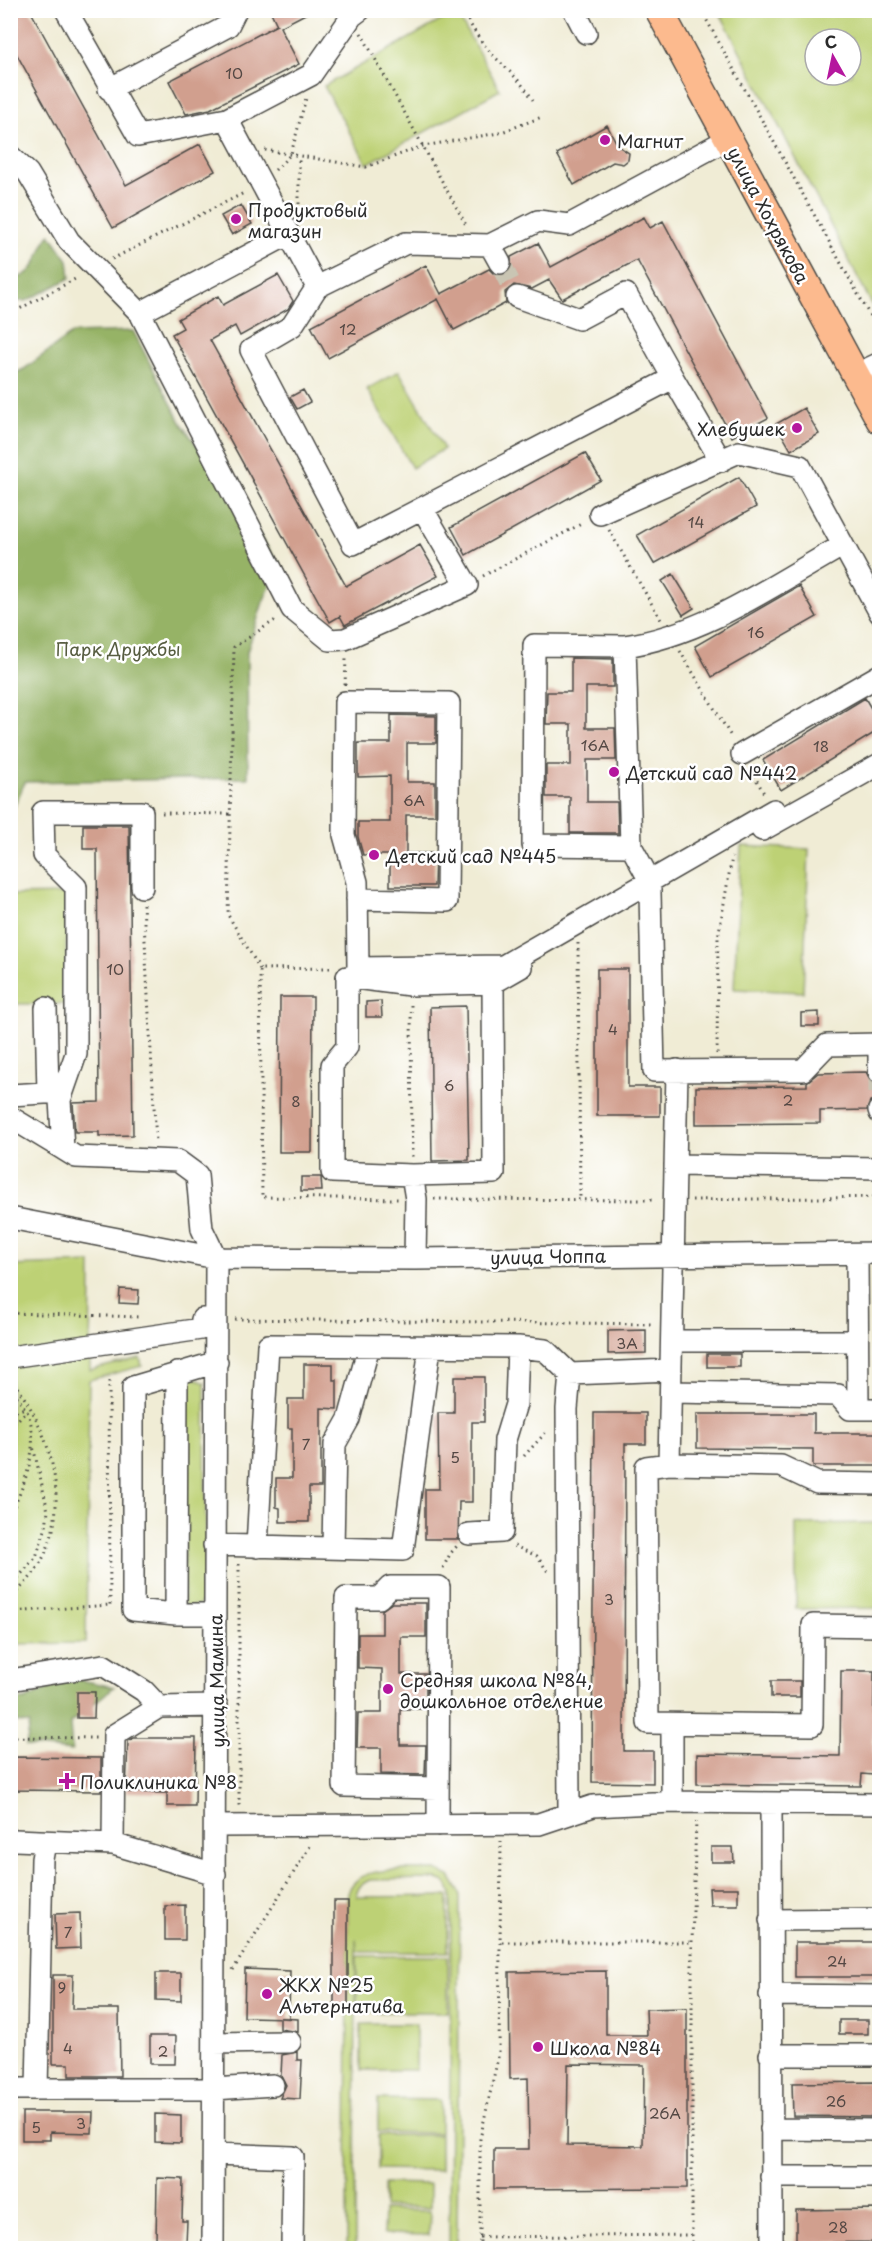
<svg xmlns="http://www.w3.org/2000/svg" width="890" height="2259" viewBox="0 0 890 2259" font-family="'Playpen Sans',sans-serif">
	<rect width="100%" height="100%" fill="#fff"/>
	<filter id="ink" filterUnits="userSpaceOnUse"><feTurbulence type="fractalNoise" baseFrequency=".0167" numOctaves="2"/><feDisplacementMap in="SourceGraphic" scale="12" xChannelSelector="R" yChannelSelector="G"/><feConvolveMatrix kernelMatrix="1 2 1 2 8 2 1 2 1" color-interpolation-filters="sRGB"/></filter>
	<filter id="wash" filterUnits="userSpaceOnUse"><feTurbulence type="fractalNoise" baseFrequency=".008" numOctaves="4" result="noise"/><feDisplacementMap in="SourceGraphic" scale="24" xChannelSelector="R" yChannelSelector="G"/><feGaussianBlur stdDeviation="1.35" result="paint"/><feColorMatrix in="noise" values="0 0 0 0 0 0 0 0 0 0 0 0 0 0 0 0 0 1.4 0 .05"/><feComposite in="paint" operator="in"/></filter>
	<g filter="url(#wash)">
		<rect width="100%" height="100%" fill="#f0ecd5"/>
		<path fill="#bdd175" stroke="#747e50" stroke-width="1.5" fill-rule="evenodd" d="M719,11h160v307zM815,39h36v36h-36z
			M456,12l44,78 -133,74 -43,-78z
			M399,371l45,78 -32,19 -45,-79z
			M741,846l68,3 -6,143 -69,-3z
			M66,894v110h-55l-1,-109z
			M91,1263l-1,107 50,-12 2,8 -53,14 -3,263 -75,1v-378z
			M193,1377l12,6 1,214 -7,8 -15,1v-226z
			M879,1523v85l-83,1v-85z
			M436,1870l14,6 10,17 -3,355h-8l2,-355 -5,-11 -10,-3 -66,1c-8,3 -14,8 -13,17l91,-1v56h-91l-1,-13 -1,309h-8l1,-355c9,-30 62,-22 88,-23z
			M357,1956h91v56h-91z
			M361,2024h55v46h-55z
			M378,2099l62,1v33l-62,-1z
			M378,2135h62v35l-62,-1z
			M384,2183l46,1v24l-46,-1z
			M384,2210l46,1 -1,24 -46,-1z"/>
		<path fill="#96b366" stroke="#606f48" stroke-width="1.5" d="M50,234l18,26 2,18 -44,23h-15v-21c30,-7 24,-26 39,-46z
			M133,331l49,93 98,141 -17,37 -16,50 1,126 -223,4 -14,32v-439l13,-6 49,-36z
			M70,1678l44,9 -44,36 2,28 -46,-5 4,-22 -19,-3 -1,-21h15z"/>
		<g id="blocks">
			<path fill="#d19f8e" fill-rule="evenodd" d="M10,10h20l96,175 74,-41 15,27 -102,57 -103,-186z
				M270,10h43l-33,17 19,37 -89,45 -24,5 -17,-33 108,-56z
				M607,125l11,21 11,7 -1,7 -5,4 -10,-2 -39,23 -17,-31z
				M241,205l11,19 -20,11 -11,-19z
				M644,217l6,11 13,-7 105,197 -36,19 -95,-177 -75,39 -13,-19 -17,9 -18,-4 -9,7 1,11 -52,27 -16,-31 -110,59 -17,-32 115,-61 15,29 48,-25 5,5h12l5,-5v-12l27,-14 13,24z
				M278,275l15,26 -5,8 -48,27 -5,-10 -25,14 136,246 74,-41 18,31 -93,49 -5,-9 -10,6 -158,-288 11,-6 -5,-9 40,-23 5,9z
				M303,390l7,12 -13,7 -7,-12z
				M804,408l15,26 -28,16 -15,-26z
				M585,453l16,27 -135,75 -15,-28z
				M739,477l17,30 -102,57 -17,-29z
				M673,574l21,34 -11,7 -21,-34z
				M799,586l18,31 -105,60 -17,-31z
				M571,658l42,1v28h-27v41h29l1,32h-29v42h30l1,31h-48v-36h-24v-32h25v-41h-25l1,-32h24z
				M865,698l14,24v8l-98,60 -18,-30z
				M391,715l45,1v27h-29v39h28v33h-29v38h29l-1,33h-44v-31h-27l-5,-18v-15h32v-46l-32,1v-34h33z
				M83,825h46l4,310 -34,1v-4h-24l-2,-29 26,-1 -2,-253h-14z
				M597,969h31v118h32v29h-63z
				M280,997h33l-1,155h-33z
				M381,1001l1,16h-16v-15z
				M466,1006l3,154 -37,1 -2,-154z
				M819,1012v14h-18v-13z
				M866,1072l6,11 7,2v13l-9,3 -3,9 -47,1v12l-124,1v-37l111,-1v-4l11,-9z
				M301,1177h20l1,14h-21z
				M120,1289l19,1 -1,14 -19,-1z
				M646,1330v23l-38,1v-23z
				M707,1354h33v13h-33z
				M304,1364h29v16h4v29l-16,-1v79h-12v35h-29v-14l-4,-1v-29h16v-50h-4v-29h16z
				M454,1377h30v45h-12v80h-13l-1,37h-33v-50h14l-1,-76h16z
				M594,1413h52v31h-21l-1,307h29v32l-61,-1z
				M697,1414h117v19h65v33h-66v-17l-116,-1z
				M392,1603h34v34h-25v37h25v35h-26v36h26l-1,30 -44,-1v-26h-24l1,-35h24v-44l-24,-1v-34h24v-24z
				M841,1671h33l-1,104 -11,-1 -1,12 -164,-2v-30l143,2z
				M771,1681h29v16h-29z
				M77,1692h18l-1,26h-17z
				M134,1738h62l-1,68h-28v-13l-41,-1 2,-51z
				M10,1757l91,1v33l-91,-1z
				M711,1847h22l1,15h-23z
				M709,1888h29v17h-28z
				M334,1901h14v107h-14z
				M185,1905v35h-20v-34z
				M80,1913l1,35 -25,1 -1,-35z
				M795,1942h84v35h-84z
				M245,1969l45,2 -1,47 -45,-1z
				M606,1971v64h41l-1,-26 41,-1v180l-193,1v-40h35l-1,-71 -18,1 -1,-107zM568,2064l76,1 -1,81 -76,-1z
				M156,1973h25v28l-25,-1z
				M53,1975h20l-1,34h47l1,67h-51v-12h-16z
				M280,2018l18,1v13l-18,-3z
				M839,2020h29v14h-29z
				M150,2036h26l-1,28h-25z
				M297,2052v8h5l-2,39 -20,-1 6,-13 -5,-10 1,-20z
				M879,2082v35l-86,-1 -1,-33z
				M22,2112h71l-1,21 -42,-1v8h-28z
				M155,2114l26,1v28l-26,-1z
				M157,2178l26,1 -1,42h5l-1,23 -30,-2z
				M879,2209v33l-83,1v-33z"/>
		</g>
	</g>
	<g filter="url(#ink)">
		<use href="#blocks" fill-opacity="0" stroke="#494844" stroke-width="1.5"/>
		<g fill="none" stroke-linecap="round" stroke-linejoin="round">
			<path stroke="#c9c5b3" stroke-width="21" stroke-dasharray="21 10" stroke-linecap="butt" d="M500,263l17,34
				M879,1072v38"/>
			<g stroke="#494844" stroke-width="24">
				<path id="minor" d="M66,10l72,126 89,-17
					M574,10l12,23
					M109,89l119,-63 8,-16
					M10,156l18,17 41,68 71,72
					M289,234l-149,79 152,296 38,31 15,-1 122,-54 -45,-77
					M490,245l10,18
					M317,287l-90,-168 84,-44 41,-59 8,-6
					M517,297l62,22 47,-25 47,84
					M855,375l25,-12
					M721,461l-48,-83 -320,166 -102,-194 41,-24 25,-39 89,-44 84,2 48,-24 31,4 159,-86
					M600,514l139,-62 61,14 80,147
					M842,546c-68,38 -138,89 -217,100l6,200 19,35v12l4,178 149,-1 24,-25 53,-1
					M625,646l-91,-1 -1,200 98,1
					M742,754l138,-79
					M762,830l118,-66
					M142,887v-75h-99l1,43 32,32v167l-16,46 3,49 13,8 102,4 19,14 5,54 14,29 -3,990
					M357,899l90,2 2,-198 -104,-1 -1,133 13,47 1,86 145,-2 271,-156
					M46,1008l2,85
					M879,1044v28
					M677,1070l-8,394 -23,3 2,256 164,2 1,-100 67,1
					M10,1095l52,-3
					M879,1110l1,3
					M10,1117l53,32
					M675,1165l205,3
					M412,1175l82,-2 -1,-190
					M10,1218l206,40 199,1 465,-6
					M857,1254l1,155
					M415,1259l1,-60 -4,-24 -80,-3v-107l15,-18v-70l63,8 83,-2 28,-16
					M672,1341h185
					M10,1357l191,-28 1,-10h4
					M671,1392l167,3 12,14h30
					M669,1464l112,2 36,17 63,1
					M469,1534l33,-2 3,-92 11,-36 2,-57
					M214,1545l189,5 27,-203
					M257,1547l11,-202 250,2 27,3 25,24 101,-4
					M333,1548l2,-104 14,-25 20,-73
					M176,1614l1,-241
					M215,1614h-39l-43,-4v-223l84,-25
					M10,1680l93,-15 41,26 15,16 58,-1
					M672,1724v78
					M771,1804l1,444
					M569,1812l-2,-403 3,-35
					M438,1825l1,-238h-49l-11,11h-33l-2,188 94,2
					M216,1826l323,-2 54,-18 79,-4 208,2
					M15,1840l98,4 102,30
					M113,1844l1,-109 45,-28
					M770,1920l110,-1
					M770,1995l110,1
					M214,2043l76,-1
					M770,2055h110
					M10,2089h204l59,-4
					M37,2089l5,-230 3,-16
					M771,2129l109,1
					M214,2154l79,3 -1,91
					M771,2177h109"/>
			</g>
			<g stroke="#494844" stroke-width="30">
				<path id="major" d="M659,10l221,410"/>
			</g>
			<path stroke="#494844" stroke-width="3" stroke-dasharray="1.5 4.5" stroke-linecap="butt" d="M399,10h41
				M462,10c9,16 18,31 30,44 15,16 28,25 41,46
				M701,10l179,324
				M361,33l105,192
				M265,150l101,17 57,-21 76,-13 43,-16
				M275,170l16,-16 15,-56
				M299,210v-52
				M112,259l134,-67
				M10,314l67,-36
				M609,530l52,90
				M483,576l100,-53
				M680,651l52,87
				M345,685l1,-26
				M751,770l14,25
				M162,813l68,1
				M143,904l13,239
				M578,943l2,256
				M330,968l-70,1 2,228 136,2
				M260,969l-32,-54 6,-268 43,-28
				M411,1005l1,152
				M717,1054l1,-116 14,-81
				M434,1199l222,1
				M692,1200l188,-3
				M10,1313l131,4
				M235,1319l419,5
				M10,1378c50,61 72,164 0,219
				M109,1381l1,224
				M10,1386l17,25
				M10,1413l15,-5
				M10,1427l17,-16c14,34 -2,73 -17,104
				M524,1456l24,-26
				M514,1546l23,10 11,16
				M239,1564v245
				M443,1568l7,-14 7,-8
				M10,1587l26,-30 10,-30 2,-16 -15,-65
				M10,1612l100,-7
				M10,1737l86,1
				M502,1942h190
				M233,1970l79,-127
				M480,2237l212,-2
				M480,2248v-109l19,-86 2,-212
				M692,2248v-306l4,-121"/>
			<use href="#minor" stroke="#fff" stroke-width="21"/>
			<use href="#major" stroke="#fcba8e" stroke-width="27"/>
		</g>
	</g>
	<g fill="#b5179e" stroke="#fff" stroke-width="2">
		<circle cx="605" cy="140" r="6"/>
		<circle cx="236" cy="219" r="6"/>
		<circle cx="797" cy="428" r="6"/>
		<circle cx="614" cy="772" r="6"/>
		<circle cx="374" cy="855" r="6"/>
		<circle cx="388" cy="1689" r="6"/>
		<path d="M64 1772h6v6h6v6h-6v6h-6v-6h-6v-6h6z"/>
		<circle cx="267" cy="1994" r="6"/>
		<circle cx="538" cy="2047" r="6"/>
	</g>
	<g text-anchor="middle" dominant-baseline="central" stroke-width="5" stroke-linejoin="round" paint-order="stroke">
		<g font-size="15" fill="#544844">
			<text x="234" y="72">10</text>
			<text x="348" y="328">12</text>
			<text x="696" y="521">14</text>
			<text x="756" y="631">16</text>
			<text x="595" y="744">16А</text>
			<text x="821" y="745">18</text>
			<text x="414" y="799">6А</text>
			<text x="115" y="968">10</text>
			<text x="613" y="1028">4</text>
			<text x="449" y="1084">6</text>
			<text x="788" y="1099">2</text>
			<text x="296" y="1100">8</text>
			<text x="627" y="1342">3А</text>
			<text x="306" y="1443">7</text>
			<text x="455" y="1456">5</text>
			<text x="609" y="1598">3</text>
			<text x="68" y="1931">7</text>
			<text x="837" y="1960">24</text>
			<text x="62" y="1986">9</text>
			<text x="68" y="2047">4</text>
			<text x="163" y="2050">2</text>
			<text x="836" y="2100">26</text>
			<text x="665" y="2112">26А</text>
			<text x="81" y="2122">3</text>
			<text x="36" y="2126">5</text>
			<text x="838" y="2226">28</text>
		</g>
		<g font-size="18" fill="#2b2b2b" stroke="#fff" text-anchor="start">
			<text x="617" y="140">Магнит</text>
			<text x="248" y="209">Продуктовый<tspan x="248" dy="21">магазин</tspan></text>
			<text x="785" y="428" text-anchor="end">Хлебушек</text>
			<text x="626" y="772">Детский сад №442</text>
			<text x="386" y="855">Детский сад №445</text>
			<text x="400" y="1679">Средняя школа №84,<tspan x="400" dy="21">дошкольное отделение</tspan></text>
			<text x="80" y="1781">Поликлиника №8</text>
			<text x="279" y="1984">ЖКХ №25<tspan x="279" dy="21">Альтернатива</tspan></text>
			<text x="550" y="2047">Школа №84</text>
		</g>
		<g font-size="18" fill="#2b2b2b" stroke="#fff">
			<text transform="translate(769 215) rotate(62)">улица Хохрякова</text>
			<text transform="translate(548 1256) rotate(-1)">улица Чоппа</text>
			<text transform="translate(216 1681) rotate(-91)">улица Мамина</text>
		</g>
		<g font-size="18" fill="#575d41" stroke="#fff">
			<text x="118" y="648">Парк Дружбы</text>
		</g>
	</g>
	<rect width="890" height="2259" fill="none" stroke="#fff" stroke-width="36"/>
	<g transform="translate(833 57) rotate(351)"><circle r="28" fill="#ffffff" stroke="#aaaaaa" stroke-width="1.5"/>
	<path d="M0-4.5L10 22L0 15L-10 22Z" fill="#b5179e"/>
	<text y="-9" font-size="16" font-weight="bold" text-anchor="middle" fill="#2b2b2b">С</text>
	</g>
</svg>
